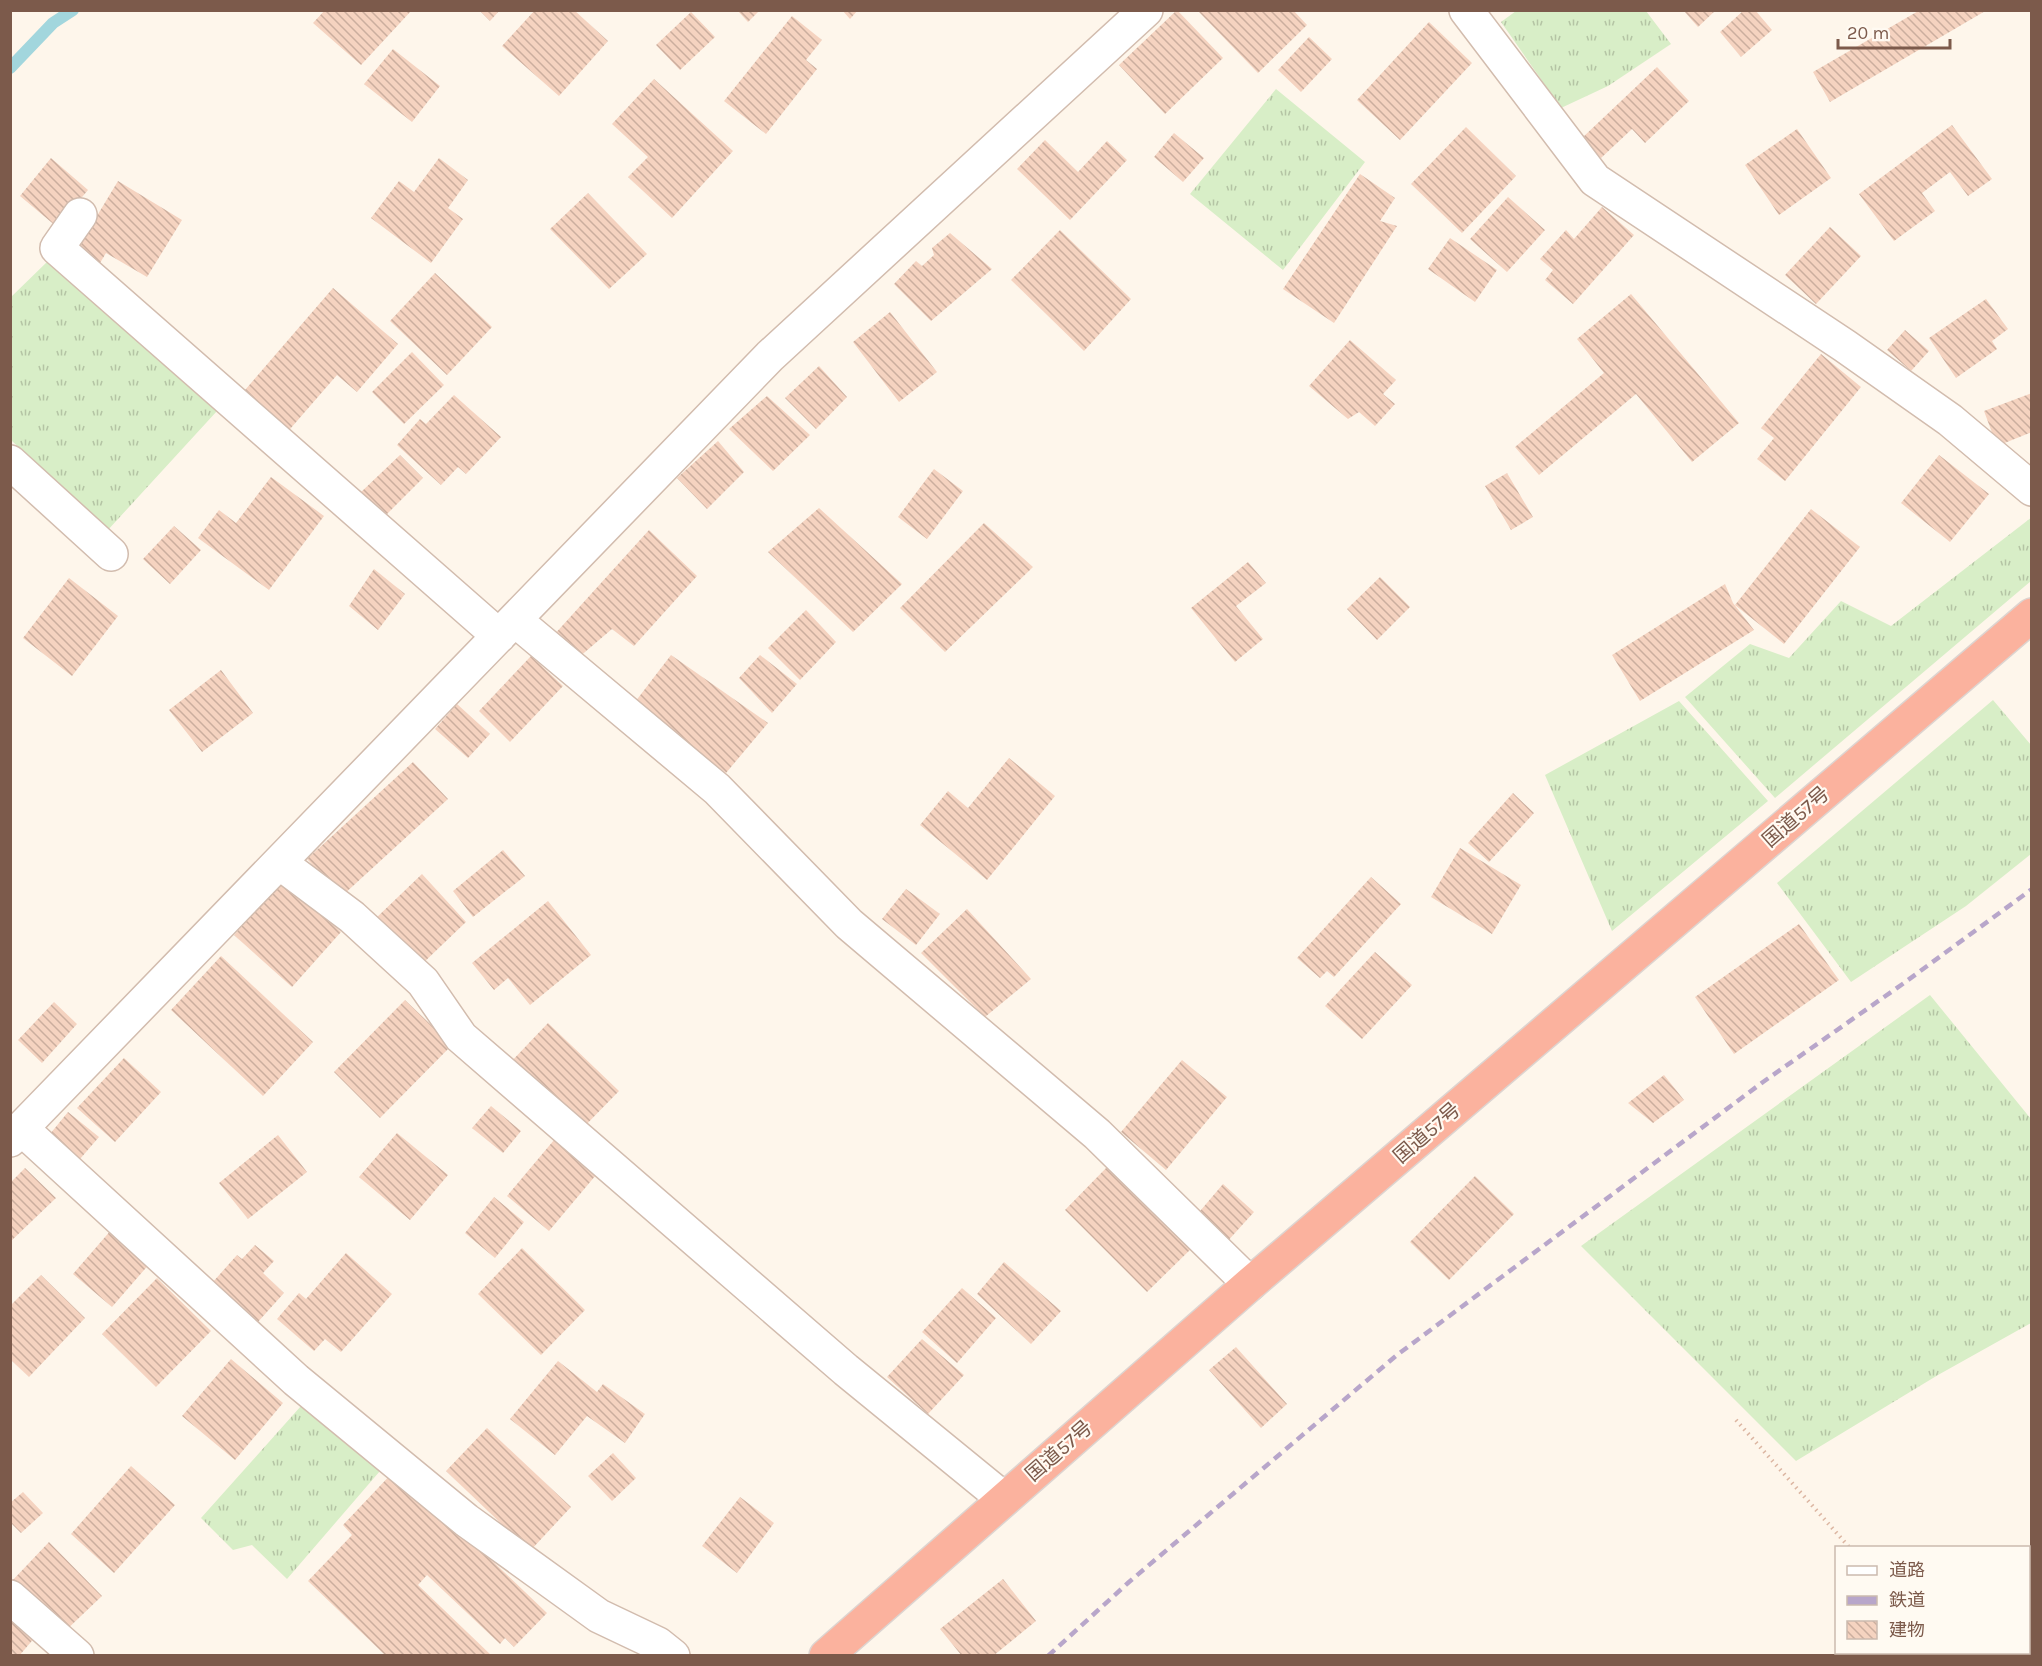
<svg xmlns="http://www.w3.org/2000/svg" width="2042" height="1666" viewBox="0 0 2042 1666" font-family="Karla,'Noto Sans JP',sans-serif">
	<defs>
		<pattern id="grass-tufts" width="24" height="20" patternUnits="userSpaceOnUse" patternTransform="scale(1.5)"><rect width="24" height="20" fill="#d8eec7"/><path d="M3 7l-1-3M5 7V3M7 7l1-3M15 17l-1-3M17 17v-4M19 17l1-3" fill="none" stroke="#b4c4a4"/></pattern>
		<pattern id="building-back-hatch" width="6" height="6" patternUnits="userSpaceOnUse" patternTransform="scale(1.5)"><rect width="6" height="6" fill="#f5d3c0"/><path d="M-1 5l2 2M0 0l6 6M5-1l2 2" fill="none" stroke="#cbae9e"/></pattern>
	</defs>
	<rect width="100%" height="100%" fill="#fef6eb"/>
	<path fill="url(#grass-tufts)" d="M1516,11h130l25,33 -63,42 -47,22 -60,-86z
		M1276,89l89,73 -82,108 -93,-76z
		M49,260l168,151 -110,120 -96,-91 -1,-142z
		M2032,517l-1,64 -256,217 -90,-101 65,-53 39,14 52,-57 50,25z
		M1993,700l38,45v109l-65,52 -115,76 -74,-99z
		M1679,701l89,100 -156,130 -67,-156z
		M1930,995l101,124v204l-93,52 -142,86 -215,-215z
		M301,1406l79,65 -93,108 -35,-34 -19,5 -32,-32z"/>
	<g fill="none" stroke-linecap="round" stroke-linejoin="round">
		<path stroke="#a2d6dd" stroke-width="12" d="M10,68l43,-45 20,-13"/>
	</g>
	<path fill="url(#building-back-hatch)" d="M325,10h87l-51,55 -48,-42z
		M479,10h21l-10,11z
		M535,10h39l34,31 -49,55 -57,-50z
		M737,10h23l-12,12z
		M842,10h16l-8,9z
		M1177,10l46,48 -58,56 -46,-49z
		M1197,10h96l14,15 -49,48z
		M1683,10h33l-18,17z
		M1744,10h11l17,20 -31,27 -21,-25z
		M1920,10h67l-157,92 -17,-30z
		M691,12l24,25 -35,33 -24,-25z
		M792,16l30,24 -16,20 11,9 -51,65 -42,-33z
		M1429,22l43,41 -72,77 -43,-40z
		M1309,37l23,22 -31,33 -23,-22z
		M393,49l47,37 -28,36 -48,-38z
		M1657,67l32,34 -44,42 -13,-14 -31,29 -19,-20z
		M654,79l79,72 -61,67 -44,-41 20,-20 -36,-33z
		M1952,125l40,54 -24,17 -18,-24 -28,21 13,18 -41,30 -35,-47z
		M1466,127l50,49 -54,57 -51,-49z
		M1797,129l34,49 -52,37 -34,-50z
		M1174,133l30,25 -21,24 -29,-25z
		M1045,140l33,32 29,-31 20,19 -57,60 -53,-51z
		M51,158l37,32 -31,37 -37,-31z
		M439,158l29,22 -20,28 15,11 -32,44 -60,-45 28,-37 15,11z
		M1360,174l35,24 -15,23 17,5 -63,97 -51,-34z
		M118,181l64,39 -35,57 -41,-24 -6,10 -23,-14z
		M588,193l59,61 -38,35 -59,-60z
		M1508,197l37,33 -38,42 -37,-33z
		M1602,207l32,28 -61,69 -28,-24 8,-10 -13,-11 26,-29 8,9z
		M1830,227l31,29 -45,48 -31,-29z
		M1060,230l71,69 -47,52 -73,-71z
		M950,233l42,36 -61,52 -37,-37 22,-23 6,5 12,-11 -2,-7z
		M1450,238l47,32 -22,32 -47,-33z
		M435,273l57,54 -45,48 -57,-54z
		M333,288l65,56 -41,48 -20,-17 -53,61 -45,-39z
		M1631,294l108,129 -47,39 -56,-68 -97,81 -24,-28 89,-74 -27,-34z
		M1986,299l22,30 -16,12 5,8 -41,29 -27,-40z
		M890,312l47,60 -38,30 -46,-60z
		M1905,330l24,21 -18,20 -24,-21z
		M1350,340l46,40 -13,14 12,10 -20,22 -16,-14 -11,7 -39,-33z
		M412,352l32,33 -40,39 -32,-32z
		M1821,354l40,33 -76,94 -28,-22 17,-21 -13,-10z
		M819,366l28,31 -31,32 -31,-31z
		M2032,393v39l-35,14 -13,-35z
		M454,395l47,42 -35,37 -8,-7 -17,18 -44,-40 23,-26 6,5z
		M767,396l43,39 -37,36 -44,-42z
		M718,441l26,31 -37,37 -30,-31z
		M400,455l23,23 -40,40 -24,-24z
		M1939,455l50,39 -39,48 -49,-39z
		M934,469l29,22 -36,48 -29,-22z
		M1507,473l26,44 -22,13 -26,-44z
		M271,477l53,39 -55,74 -71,-52 21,-28 17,13z
		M819,508l83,76 -49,48 -85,-80z
		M1811,509l49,38 -76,97 -49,-39z
		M984,523l49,44 -88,85 -45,-44z
		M174,526l27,24 -31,34 -27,-25z
		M649,530l48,46 -63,70 -22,-17 -34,29 -25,-22z
		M1248,562l18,21 -30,23 27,33 -28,23 -44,-54z
		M374,569l31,25 -27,36 -29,-24z
		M1380,577l30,30 -33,33 -30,-31z
		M69,578l49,38 -46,60 -49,-38z
		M1725,584l8,19 21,27 -114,71 -28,-46z
		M806,610l30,32 -36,38 -32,-32z
		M671,655l97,68 -42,50 -91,-71z
		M760,655l37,29 -25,29 -33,-35z
		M531,656l32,30 -53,56 -31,-31z
		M221,670l32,43 -51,39 -33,-42z
		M457,704l33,30 -22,24 -33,-29z
		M1009,758l46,38 -68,84 -67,-55 28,-34 20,17z
		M413,762l35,37 -106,97 -35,-37z
		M1513,793l21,20 -45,49 -21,-19z
		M1460,848l61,37 -29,49 -61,-37z
		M503,850l22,26 -52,41 -20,-26z
		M422,874l44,48 -47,45 -44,-48z
		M1371,877l30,27 -67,73 -7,-6 -7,7 -23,-20z
		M283,880l58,52 -49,55 -58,-52z
		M906,889l34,25 -24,31 -34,-26z
		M548,901l43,54 -61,50 -22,-27 -14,12 -22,-27z
		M967,909l64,70 -46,38 -64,-64z
		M1799,924l40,56 -105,74 -39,-57z
		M1375,952l37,33 -50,54 -37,-33z
		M221,956l92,86 -50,54 -92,-86z
		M405,1000l47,45 -72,73 -46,-46z
		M54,1002l23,22 -35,39 -24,-23z
		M548,1023l71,68 -42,43 -71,-67z
		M124,1058l37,34 -46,50 -38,-34z
		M1182,1060l45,37 -61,73 -45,-38z
		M1664,1075l20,25 -31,23 -25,-20z
		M491,1106l30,25 -18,22 -31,-25z
		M68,1112l31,25 -19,22 -30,-25z
		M397,1133l51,42 -38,45 -51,-43z
		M278,1135l29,37 -59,47 -29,-36z
		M554,1140l42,35 -47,56 -42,-35z
		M1109,1165l84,82 -46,45 -82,-82z
		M25,1168l31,30 -46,44v-59z
		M1475,1176l39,38 -65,66 -39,-38z
		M1223,1184l31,28 -29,32 -30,-27z
		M494,1197l30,25 -29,36 -30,-25z
		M112,1229l39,33 -39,45 -39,-33z
		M255,1245l19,16 -11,12 21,20 -27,30 -45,-40 25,-28 5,4z
		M522,1248l63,62 -44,45 -63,-61z
		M346,1253l46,41 -51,58 -16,-13 -11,12 -37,-32 22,-26 7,6z
		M1004,1262l57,49 -30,33 -54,-50z
		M41,1275l44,43 -56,59 -19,-18v-53z
		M157,1278l54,53 -55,56 -54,-53z
		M962,1288l34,30 -39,45 -35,-31z
		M922,1339l42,36 -36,39 -41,-37z
		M1236,1347l51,57 -26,24 -52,-58z
		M231,1359l52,44 -48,57 -53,-44z
		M558,1361l39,31 6,-8 42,30 -20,29 -38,-27 -32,39 -45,-36z
		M487,1428l84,79 -41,44 -84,-80z
		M613,1453l23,25 -24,23 -24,-25z
		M131,1466l44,39 -61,68 -43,-39z
		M396,1469l151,144 -33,34 -9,-9 -5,6 -73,-69 -9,10 74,71h-106l-78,-75 44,-46 -9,-10z
		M23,1492l20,21 -22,20 -11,-11v-19z
		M740,1497l34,26 -37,50 -35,-27z
		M49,1542l53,54 -41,39 -51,-52z
		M1003,1579l33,42 -43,35h-31l-22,-27z
		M10,1602l32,27 -23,27h-9z"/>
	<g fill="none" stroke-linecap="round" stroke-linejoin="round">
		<g stroke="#d2bcae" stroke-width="36">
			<path id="minor" d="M1466,10l129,170 250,166 105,74 82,69
				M80,215l-23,33 442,388
				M10,462l101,92
				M515,620l202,169 132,135 248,210 153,150
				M280,863l72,54 71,65 38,55 385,333 158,129
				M22,1129l274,251 170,140 133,96 59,28 15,12
				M10,1140l760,-784 376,-346
				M10,1597l67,59"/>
		</g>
		<g stroke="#ddd4d0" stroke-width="36">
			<path id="highway" d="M826,1656l424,-372 782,-669"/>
		</g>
		<path stroke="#dcb6a2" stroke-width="4" stroke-dasharray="1.5 4.5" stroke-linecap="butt" d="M1736,1420l114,128
			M1945,1652l3,4"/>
		<use href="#minor" stroke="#fff" stroke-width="33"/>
		<use href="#highway" stroke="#fbb29e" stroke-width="33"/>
		<path stroke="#b8a6ca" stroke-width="4.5" stroke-dasharray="9 6" stroke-linecap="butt" d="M1048,1656l81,-74 268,-227 366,-273 141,-99 128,-94"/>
	</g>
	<g text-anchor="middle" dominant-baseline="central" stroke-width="4.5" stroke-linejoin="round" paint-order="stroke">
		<g font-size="20" fill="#7c5a4b" stroke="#fffaf2">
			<text transform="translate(1796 817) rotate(-41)">国道57号</text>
			<text transform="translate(1427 1133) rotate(-41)">国道57号</text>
			<text transform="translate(1059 1451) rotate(-41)">国道57号</text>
		</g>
	</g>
	<rect width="2042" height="1666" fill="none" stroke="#7c5a4b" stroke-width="24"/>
	<rect x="1835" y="1546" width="195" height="108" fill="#fffaf2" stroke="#cbbaaf" stroke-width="1.5"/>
	<rect x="1847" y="1566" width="30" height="9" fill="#ffffff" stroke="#cbbaaf" stroke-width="1.5"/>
	<text x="1889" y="1576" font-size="18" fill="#7c5a4b">道路</text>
	<rect x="1847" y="1596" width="30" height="9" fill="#b8a6ca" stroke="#cbbaaf" stroke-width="1.5"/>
	<text x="1889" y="1606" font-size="18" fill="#7c5a4b">鉄道</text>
	<rect x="1847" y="1621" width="30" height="18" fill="url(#building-back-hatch)" stroke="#cbbaaf" stroke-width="1.5"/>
	<text x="1889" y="1636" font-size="18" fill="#7c5a4b">建物</text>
	<path d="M1838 39v9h112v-9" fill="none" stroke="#7c5a4b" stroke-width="3"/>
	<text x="1847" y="39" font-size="18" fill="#7c5a4b" stroke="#fffaf2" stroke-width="4.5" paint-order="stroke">20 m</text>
</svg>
